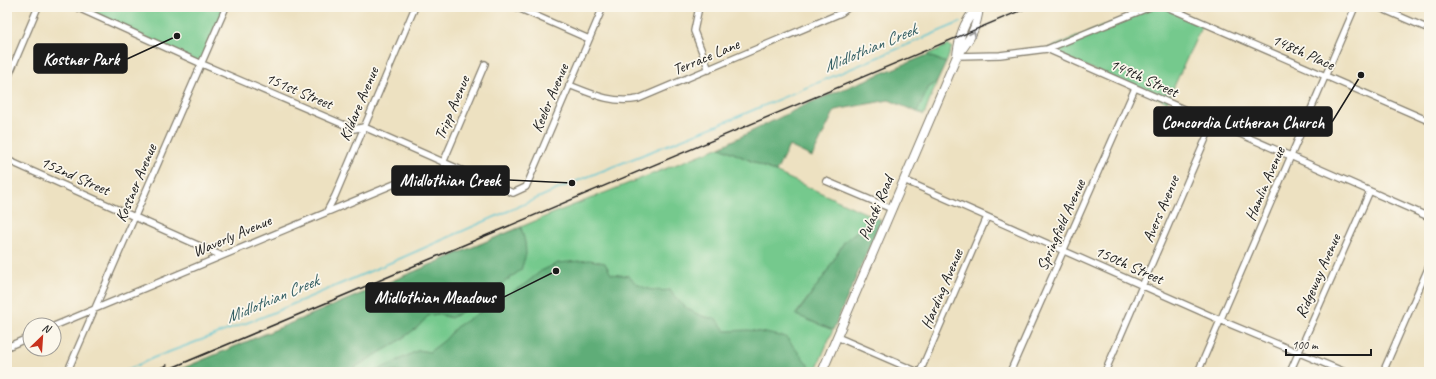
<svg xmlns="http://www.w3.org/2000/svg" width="1436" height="379" viewBox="0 0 1436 379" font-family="Caveat,sans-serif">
	<rect width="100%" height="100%" fill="#fbf7ec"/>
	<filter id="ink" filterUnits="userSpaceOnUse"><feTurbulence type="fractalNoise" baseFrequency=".025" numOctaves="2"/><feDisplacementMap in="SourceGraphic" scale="8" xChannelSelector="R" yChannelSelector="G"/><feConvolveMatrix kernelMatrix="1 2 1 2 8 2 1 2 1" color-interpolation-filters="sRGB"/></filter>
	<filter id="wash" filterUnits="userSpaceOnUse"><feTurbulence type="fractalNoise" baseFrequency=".012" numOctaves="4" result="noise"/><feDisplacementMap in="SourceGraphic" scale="16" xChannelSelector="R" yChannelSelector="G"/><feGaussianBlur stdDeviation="0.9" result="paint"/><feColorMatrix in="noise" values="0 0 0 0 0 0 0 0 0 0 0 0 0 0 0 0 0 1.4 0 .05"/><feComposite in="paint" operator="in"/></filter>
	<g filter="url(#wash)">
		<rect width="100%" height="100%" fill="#ede1c1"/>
		<path fill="#74c98d" stroke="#487254" d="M82,7h144l-24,57z
			M1150,7h17l36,16 -36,79 -120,-53z
			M948,45l4,2 -6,16 -19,-8z
			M937,82l-13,33 -7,-3 11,-24z
			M720,147l154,70 -30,25 -19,33 -29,39 37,16 -18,42h-641l385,-161z"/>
		<path fill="#5fad78" stroke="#3e644a" d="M927,55l19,8 -9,19 -9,6 -11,24 -28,-12 -54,10 -23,47 -23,-11 -13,26 -56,-25 87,-43z
			M874,217l7,3 -48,110 -37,-15 29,-40 19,-33z
			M521,227l4,15 1,12 -5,16 -52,38 -18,10 -13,-4 -10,2 -10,11 -22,16 -49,29h-173z
			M590,260l15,3 6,11 18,2c10,13 25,16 41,14 10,15 27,28 45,28l11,13 23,-1 37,7 28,35h-440l45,-22 10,2 16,-12 11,-13 69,-43 16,-13 17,-8z"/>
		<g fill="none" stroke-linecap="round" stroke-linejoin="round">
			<path stroke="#58c4d0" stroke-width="1.5" d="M991,8l3,-1
				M123,372l30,-14 112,-42 134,-57 173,-76 153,-61 236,-100"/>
		</g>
	</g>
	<g filter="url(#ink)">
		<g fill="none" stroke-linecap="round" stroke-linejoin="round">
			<g stroke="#847e6e" stroke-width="8">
				<path id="street" d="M76,7l126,57 152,65 10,-2 149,66 13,-6 77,-180
					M516,7l73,32
					M699,7l-5,24 15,39
					M941,7h3
					M1167,7l262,114
					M1378,7l51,22
					M1047,49l382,168
					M957,56l43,-1 47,-6 103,-42
					M7,80l31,-73
					M569,85c23,9 43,19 69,14l203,-86 8,-6
					M7,160l213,95
					M443,163l42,-99
					M904,180l316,140 125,52
					M826,181l66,28
					M327,211l8,-15 80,-189
					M54,326l367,-153
					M837,337l81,35
					M7,347l23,-10
					M69,368l157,-361
					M920,372l67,-155
					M1010,372l125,-284
					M1105,372l108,-250
					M1198,372l157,-365
					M1290,372l80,-181
					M1383,372l46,-106"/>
			</g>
			<g stroke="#847e6e" stroke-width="10">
				<path id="secondary" d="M957,55c3,-21 6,-31 20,-48
					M822,372l135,-316c13,-16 20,-29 22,-49"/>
			</g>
			<use href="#street" stroke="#fff" stroke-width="5.5"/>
			<use href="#secondary" stroke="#fff" stroke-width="8"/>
			<path stroke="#1c1c1c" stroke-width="1.5" d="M151,372l16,-7
				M162,372l867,-365"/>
		</g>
		<defs><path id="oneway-chevron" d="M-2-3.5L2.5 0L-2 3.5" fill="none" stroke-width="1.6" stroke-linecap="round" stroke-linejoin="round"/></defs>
		<use stroke="#999" href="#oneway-chevron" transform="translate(973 34) rotate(-67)"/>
	</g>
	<g text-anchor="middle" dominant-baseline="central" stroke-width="3.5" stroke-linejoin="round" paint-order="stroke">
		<g font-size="16" fill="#1c1c1c" stroke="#fbf7ec">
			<text transform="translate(1303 52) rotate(24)">148th Place</text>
			<text transform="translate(706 57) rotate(-23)">Terrace Lane</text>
			<text transform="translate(1144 78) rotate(24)">149th Street</text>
			<text transform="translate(299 91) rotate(23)">151st Street</text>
			<text transform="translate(550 98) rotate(-67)">Keeler Avenue</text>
			<text transform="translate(359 104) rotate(-67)">Kildare Avenue</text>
			<text transform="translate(452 108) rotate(-67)">Tripp Avenue</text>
			<text transform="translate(75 176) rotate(24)">152nd Street</text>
			<text transform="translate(136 183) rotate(-67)">Kostner Avenue</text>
			<text transform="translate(1265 184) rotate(-67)">Hamlin Avenue</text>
			<text transform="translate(876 208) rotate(-67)">Pulaski Road</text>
			<text transform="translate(1161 209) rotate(-67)">Avers Avenue</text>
			<text transform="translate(1061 225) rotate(-66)">Springfield Avenue</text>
			<text transform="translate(232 236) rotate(-23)">Waverly Avenue</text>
			<text transform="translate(1129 265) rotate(24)">150th Street</text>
			<text transform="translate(1318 276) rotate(-66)">Ridgeway Avenue</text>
			<text transform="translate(942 289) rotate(-67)">Harding Avenue</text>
		</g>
		<g font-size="17" font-style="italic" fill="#345f64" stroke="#fbf7ec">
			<text transform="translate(870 48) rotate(-23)">Midlothian Creek</text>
			<text transform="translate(272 299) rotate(-23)">Midlothian Creek</text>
		</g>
	</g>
	<path fill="none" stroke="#1c1c1c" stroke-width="1.5" d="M177 36L127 59M1361 75L1332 122M572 183L509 180M556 271L504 297"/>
	<g fill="#1c1c1c" stroke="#fbf7ec" stroke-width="1.5">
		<circle cx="177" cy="36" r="4"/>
		<circle cx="1361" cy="75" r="4"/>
		<circle cx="572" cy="183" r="4"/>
		<circle cx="556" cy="271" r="4"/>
	</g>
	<g fill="#1c1c1c" stroke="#1c1c1c" stroke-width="1.5">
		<rect x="34" y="44" width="93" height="29" rx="4"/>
		<rect x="1154" y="107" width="178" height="29" rx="4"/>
		<rect x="392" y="166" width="117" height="29" rx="4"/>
		<rect x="366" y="283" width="138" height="29" rx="4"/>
	</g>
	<g font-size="17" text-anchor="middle" font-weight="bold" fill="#fff">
		<text x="81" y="65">Kostner Park</text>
		<text x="1243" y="128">Concordia Lutheran Church</text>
		<text x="450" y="186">Midlothian Creek</text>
		<text x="435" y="303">Midlothian Meadows</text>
	</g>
	<rect width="1436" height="379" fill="none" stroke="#fbf7ec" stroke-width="24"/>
	<g transform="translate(42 337) rotate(25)"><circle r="19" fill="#fbf7ec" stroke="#a29f99"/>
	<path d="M0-3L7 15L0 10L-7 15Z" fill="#c8321e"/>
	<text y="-6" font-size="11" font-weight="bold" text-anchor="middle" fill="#1c1c1c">N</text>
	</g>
	<path d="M1286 349v6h85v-6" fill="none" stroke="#1c1c1c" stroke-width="2"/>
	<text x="1292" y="349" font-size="12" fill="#1c1c1c" stroke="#fbf7ec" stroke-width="3" paint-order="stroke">100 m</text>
</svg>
